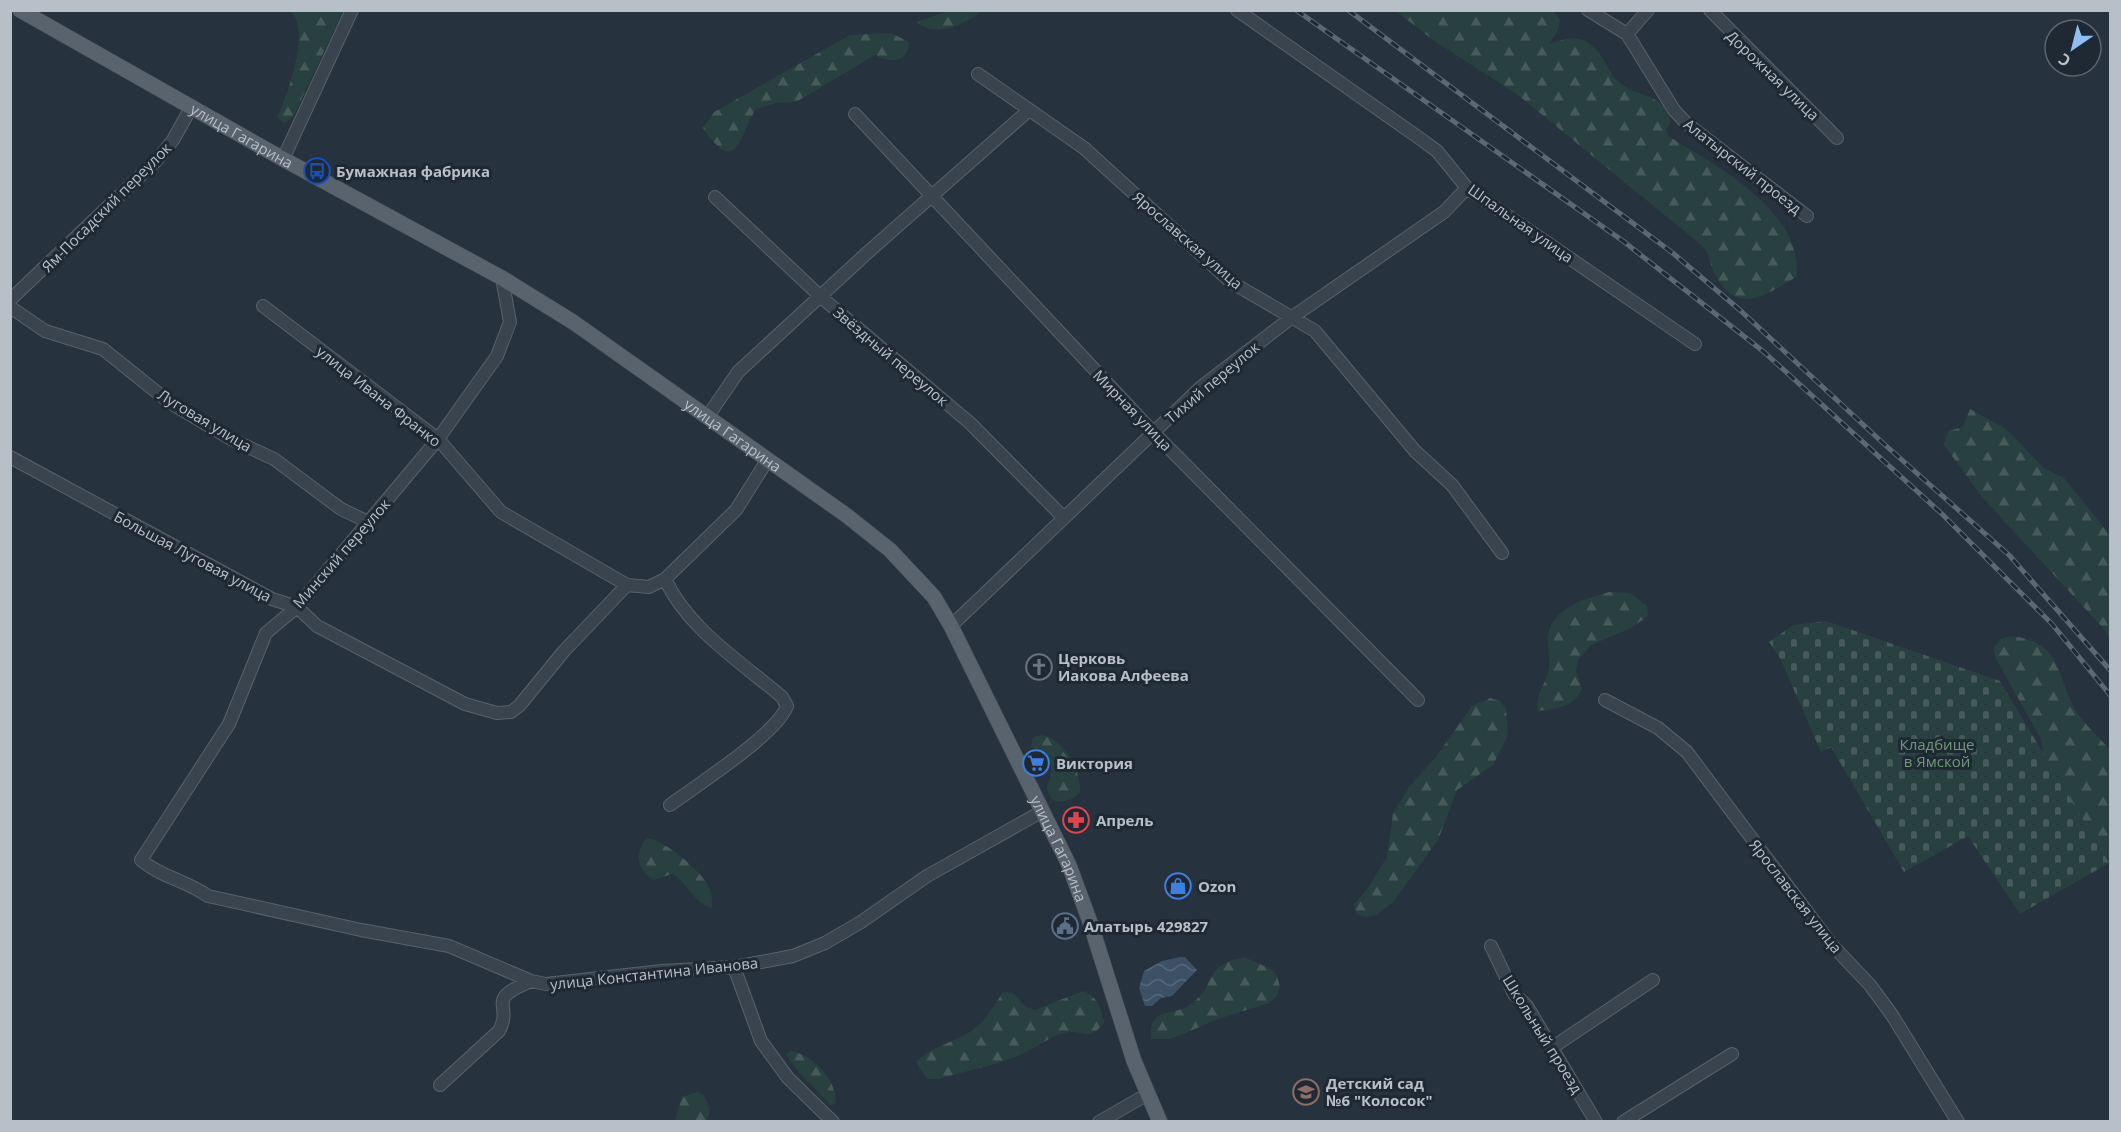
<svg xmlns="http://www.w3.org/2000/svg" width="2121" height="1132" viewBox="0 0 2121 1132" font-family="'Open Sans',sans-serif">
	<defs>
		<pattern id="forest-firs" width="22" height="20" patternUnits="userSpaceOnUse" patternTransform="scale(1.5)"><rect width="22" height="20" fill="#294040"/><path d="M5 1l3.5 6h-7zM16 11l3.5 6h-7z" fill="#465a5a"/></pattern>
		<pattern id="cemetery-stones" width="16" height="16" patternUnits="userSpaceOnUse" patternTransform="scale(1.5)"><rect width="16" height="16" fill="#294040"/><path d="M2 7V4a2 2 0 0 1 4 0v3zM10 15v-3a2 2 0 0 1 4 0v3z" fill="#465a5a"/></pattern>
		<pattern id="water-waves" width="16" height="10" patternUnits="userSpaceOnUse" patternTransform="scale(1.5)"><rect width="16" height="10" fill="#3d5166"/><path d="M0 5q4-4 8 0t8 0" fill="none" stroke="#57687b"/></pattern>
	</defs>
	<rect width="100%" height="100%" fill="#26323e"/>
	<path fill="url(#forest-firs)" d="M951,10l31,1c-17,13 -46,28 -65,11z
		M290,11h53l-50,106 -8,6 -8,-5c10,-23 35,-89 13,-107z
		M1396,11h157l7,9 -2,10 -9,14c12,-4 24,-9 36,-3 20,10 20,30 35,42 20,16 41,8 51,38l-5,9 2,6c47,29 137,76 128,141 -34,21 -62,39 -83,-7 -3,-5 -3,-13 -6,-18 -5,-8 -16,-15 -24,-22l-165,-135 -85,-55z
		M891,33l18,9c0,20 -18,22 -34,13l-79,47 -20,1 -20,6c-18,29 -19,68 -53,19l11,-16 136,-77z
		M1970,409l36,20 39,40 19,9 46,57v104l-7,-11 -121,-131 -38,-52 4,-14 15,-4z
		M1609,592l21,1 17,13 1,10 -17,12 -40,17 -13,15 -2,11 6,18c-8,18 -26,20 -44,22 -3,-17 6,-23 10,-39 4,-13 -3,-28 1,-41 7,-25 39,-33 60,-39z
		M2011,636c51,6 44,37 65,75 9,14 24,27 34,39v111l-49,26 -20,-148 -46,-82 -1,-10 7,-8z
		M1490,698l10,3 6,8 2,26 -15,30 -36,25 -19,50 -45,62 -17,13 -10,2 -10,-3 -2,-10 14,-16 19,-31 6,-43 16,-27 27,-30 36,-51z
		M1043,735c22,6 38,35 37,57 -8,10 -29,17 -33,-3 0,-5 3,-9 4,-14 3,-13 -9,-25 -20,-28l2,-10z
		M647,838c18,2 56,34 63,51 2,5 2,14 2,19 -19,-5 -23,-25 -40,-34l-18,6c-17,-9 -20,-28 -7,-42z
		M1244,957l27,12 6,7 3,11 -3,9 -8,7 -51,16 -47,20h-20c0,-8 -1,-16 6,-22 8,-6 22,-5 31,-11 32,-20 11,-39 56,-49z
		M1083,991c15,6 17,16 21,31 -15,22 -21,6 -40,11 -15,4 -28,15 -42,21 -26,12 -57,17 -84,25h-11l-11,-17c15,-15 36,-19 54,-30 15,-10 23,-25 33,-40l10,1 13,14 9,3z
		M791,1051c22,3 46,30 45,52l-5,2c-9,-10 -43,-41 -44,-51z
		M697,1092l6,2 7,14 -3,13h-32l7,-24z"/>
	<path fill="url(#cemetery-stones)" d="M1826,621l174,60 109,182 -89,51 -52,-78 -64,36 -73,-125 -10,5 -41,-94 -11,-16 24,-17z"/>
	<path fill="url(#water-waves)" d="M1180,957h5l12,13 -25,26 -11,2 -9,8h-7l-6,-18 5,-17 18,-10z"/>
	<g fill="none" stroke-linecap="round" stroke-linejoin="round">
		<g stroke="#58626c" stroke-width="14">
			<path id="minor" d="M1237,10l185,130 15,11 30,37 228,156
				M1588,10l39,24 47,76 12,13 121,93
				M1710,10l127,128
				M1627,34l21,-24
				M978,74l106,74 147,134 84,49 100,120 37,34 50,68
				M855,114l298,318 265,268
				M283,159l69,-149
				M715,197l106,100 149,126 94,95
				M502,278l8,44 -13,34 -59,83 -141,168 -31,26 -37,91 -88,136c20,17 46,21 67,36l153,34 88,16 82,35 15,3 116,-13 72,-4 59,-11 32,-13 36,-21 66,-46 114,-64
				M10,300l147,-140 16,-20 19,-34
				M263,306l175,133 63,73 126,73 22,2 16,-8c23,50 76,83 117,118l5,9c-10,28 -90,79 -117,99
				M10,307l35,24 58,18 66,53 62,37 43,20 67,50 27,13
				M708,416l30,-44 129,-119 161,-142
				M10,457l262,142 25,8 20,19 148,78 32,9 14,-1 8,-6 45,-55 63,-66
				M665,579l71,-69 32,-51
				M951,626l250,-239 90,-69 153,-106 23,-24
				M1605,700l53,28 29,24 145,193 38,40 22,30 66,107
				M1491,946l23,48 13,12 69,116
				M734,967l27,74 27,37 45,44
				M1553,1047l100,-67
				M440,1085l59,-54c15,-28 -16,-30 32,-50
				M1099,1122l47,-27
				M1623,1122l109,-68"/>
		</g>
		<g stroke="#444d58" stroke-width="16">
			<g id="major">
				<path id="s1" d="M20,10l263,149 219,119 71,44 273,193 44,35 44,47 17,29 118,239 21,57 44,139 26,61"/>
			</g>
		</g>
		<use href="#minor" stroke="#3a444e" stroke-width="12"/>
		<use href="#major" stroke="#59636e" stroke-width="15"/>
		<g stroke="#5d6875" stroke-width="5">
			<path id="rail" d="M1296,10l327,231 141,111 178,162 110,110 58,71
				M1348,10l326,244 67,57 143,133 125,111 101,115"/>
		</g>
		<use href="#rail" stroke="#1f2934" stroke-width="3" stroke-dasharray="9" stroke-linecap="butt"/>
	</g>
	<defs>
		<g id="bus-ring" transform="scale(1.35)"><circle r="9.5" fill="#1f2934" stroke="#1a4fb4" stroke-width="1.5"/><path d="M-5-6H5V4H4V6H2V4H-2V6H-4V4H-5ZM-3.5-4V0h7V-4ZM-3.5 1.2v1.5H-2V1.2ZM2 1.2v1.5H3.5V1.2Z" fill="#1a4fb4"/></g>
		<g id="church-ring" transform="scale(1.35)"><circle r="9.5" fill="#1f2934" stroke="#6b7280" stroke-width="1.5"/><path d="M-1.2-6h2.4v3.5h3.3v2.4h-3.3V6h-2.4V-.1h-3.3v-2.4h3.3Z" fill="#6b7280"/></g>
		<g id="supermarket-ring" transform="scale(1.35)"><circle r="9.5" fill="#1f2934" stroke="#3f7fe0" stroke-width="1.5"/><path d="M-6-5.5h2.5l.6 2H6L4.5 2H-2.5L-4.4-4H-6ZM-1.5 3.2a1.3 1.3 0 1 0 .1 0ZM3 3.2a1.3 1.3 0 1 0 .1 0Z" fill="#3f7fe0"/></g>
		<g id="pharmacy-ring" transform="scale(1.35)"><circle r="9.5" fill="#1f2934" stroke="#e0444e" stroke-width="1.5"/><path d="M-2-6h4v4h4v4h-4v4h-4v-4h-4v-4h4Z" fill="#e0444e"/></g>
		<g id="shop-ring" transform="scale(1.35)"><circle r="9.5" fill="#1f2934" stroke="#3f7fe0" stroke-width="1.5"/><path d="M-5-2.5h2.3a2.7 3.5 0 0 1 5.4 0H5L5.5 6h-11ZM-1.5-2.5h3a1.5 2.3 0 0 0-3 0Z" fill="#3f7fe0"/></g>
		<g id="civic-ring" transform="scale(1.35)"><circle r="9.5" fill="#1f2934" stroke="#5c6f8a" stroke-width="1.5"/><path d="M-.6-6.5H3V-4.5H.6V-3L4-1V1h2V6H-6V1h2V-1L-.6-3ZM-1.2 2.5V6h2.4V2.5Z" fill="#5c6f8a"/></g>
		<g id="school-ring" transform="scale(1.35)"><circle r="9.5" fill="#1f2934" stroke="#8d6e63" stroke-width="1.5"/><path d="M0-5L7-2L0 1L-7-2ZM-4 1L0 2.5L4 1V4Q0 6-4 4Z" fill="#8d6e63"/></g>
	</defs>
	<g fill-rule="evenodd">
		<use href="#bus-ring" x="317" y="171"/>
		<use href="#church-ring" x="1039" y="667"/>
		<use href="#supermarket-ring" x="1036" y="763"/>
		<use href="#pharmacy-ring" x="1076" y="820"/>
		<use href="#shop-ring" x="1178" y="886"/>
		<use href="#civic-ring" x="1065" y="926"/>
		<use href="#school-ring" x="1306" y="1092"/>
	</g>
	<g text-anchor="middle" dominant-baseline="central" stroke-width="6" stroke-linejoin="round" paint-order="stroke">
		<g font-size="15" fill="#b7bfc9" stroke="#1f2934">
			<text transform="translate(1773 75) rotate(44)">Дорожная улица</text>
			<text stroke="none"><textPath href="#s1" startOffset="255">улица Гагарина</textPath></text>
			<text transform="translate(1743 166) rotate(38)">Алатырский проезд</text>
			<text transform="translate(106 207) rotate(-45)">Ям-Посадский переулок</text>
			<text transform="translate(1521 223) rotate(35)">Шпальная улица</text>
			<text transform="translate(1188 240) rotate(41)">Ярославская улица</text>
			<text transform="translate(891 356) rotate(40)">Звёздный переулок</text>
			<text transform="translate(1212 382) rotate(-40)">Тихий переулок</text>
			<text transform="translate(379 396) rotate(38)">улица Ивана Франко</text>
			<text transform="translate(1133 410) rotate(46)">Мирная улица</text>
			<text transform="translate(205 420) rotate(31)">Луговая улица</text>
			<text stroke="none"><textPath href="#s1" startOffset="831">улица Гагарина</textPath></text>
			<text transform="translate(341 553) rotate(-49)">Минский переулок</text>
			<text transform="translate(193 556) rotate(28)">Большая Луговая улица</text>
			<text stroke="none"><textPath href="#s1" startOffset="1371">улица Гагарина</textPath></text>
			<text transform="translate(1796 896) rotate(52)">Ярославская улица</text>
			<text transform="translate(654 973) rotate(-6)">улица Константина Иванова</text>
			<text transform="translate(1543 1034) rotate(58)">Школьный проезд</text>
		</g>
		<g font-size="15" font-weight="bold" fill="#b7bfc9" stroke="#1f2934" text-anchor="start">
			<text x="336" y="171">Бумажная фабрика</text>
			<text x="1058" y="658">Церковь<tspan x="1058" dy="17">Иакова Алфеева</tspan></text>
			<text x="1056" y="763">Виктория</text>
			<text x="1096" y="820">Апрель</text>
			<text x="1198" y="886">Ozon</text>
			<text x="1084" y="926">Алатырь 429827</text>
			<text x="1326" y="1083">Детский сад<tspan x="1326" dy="17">№6 "Колосок"</tspan></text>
		</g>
		<g font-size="15" fill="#6f9976" stroke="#1f2934">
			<text x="1937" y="744">Кладбище<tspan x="1937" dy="17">в Ямской</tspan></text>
		</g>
	</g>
	<rect width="2121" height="1132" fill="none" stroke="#b7bfc9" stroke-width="24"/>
	<g transform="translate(2073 48) rotate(215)"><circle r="28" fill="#1f2934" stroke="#5c6570" stroke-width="1.5"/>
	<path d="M0-4.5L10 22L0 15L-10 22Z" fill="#92bdf2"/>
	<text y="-9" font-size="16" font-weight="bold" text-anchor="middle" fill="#b7bfc9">С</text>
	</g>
</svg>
